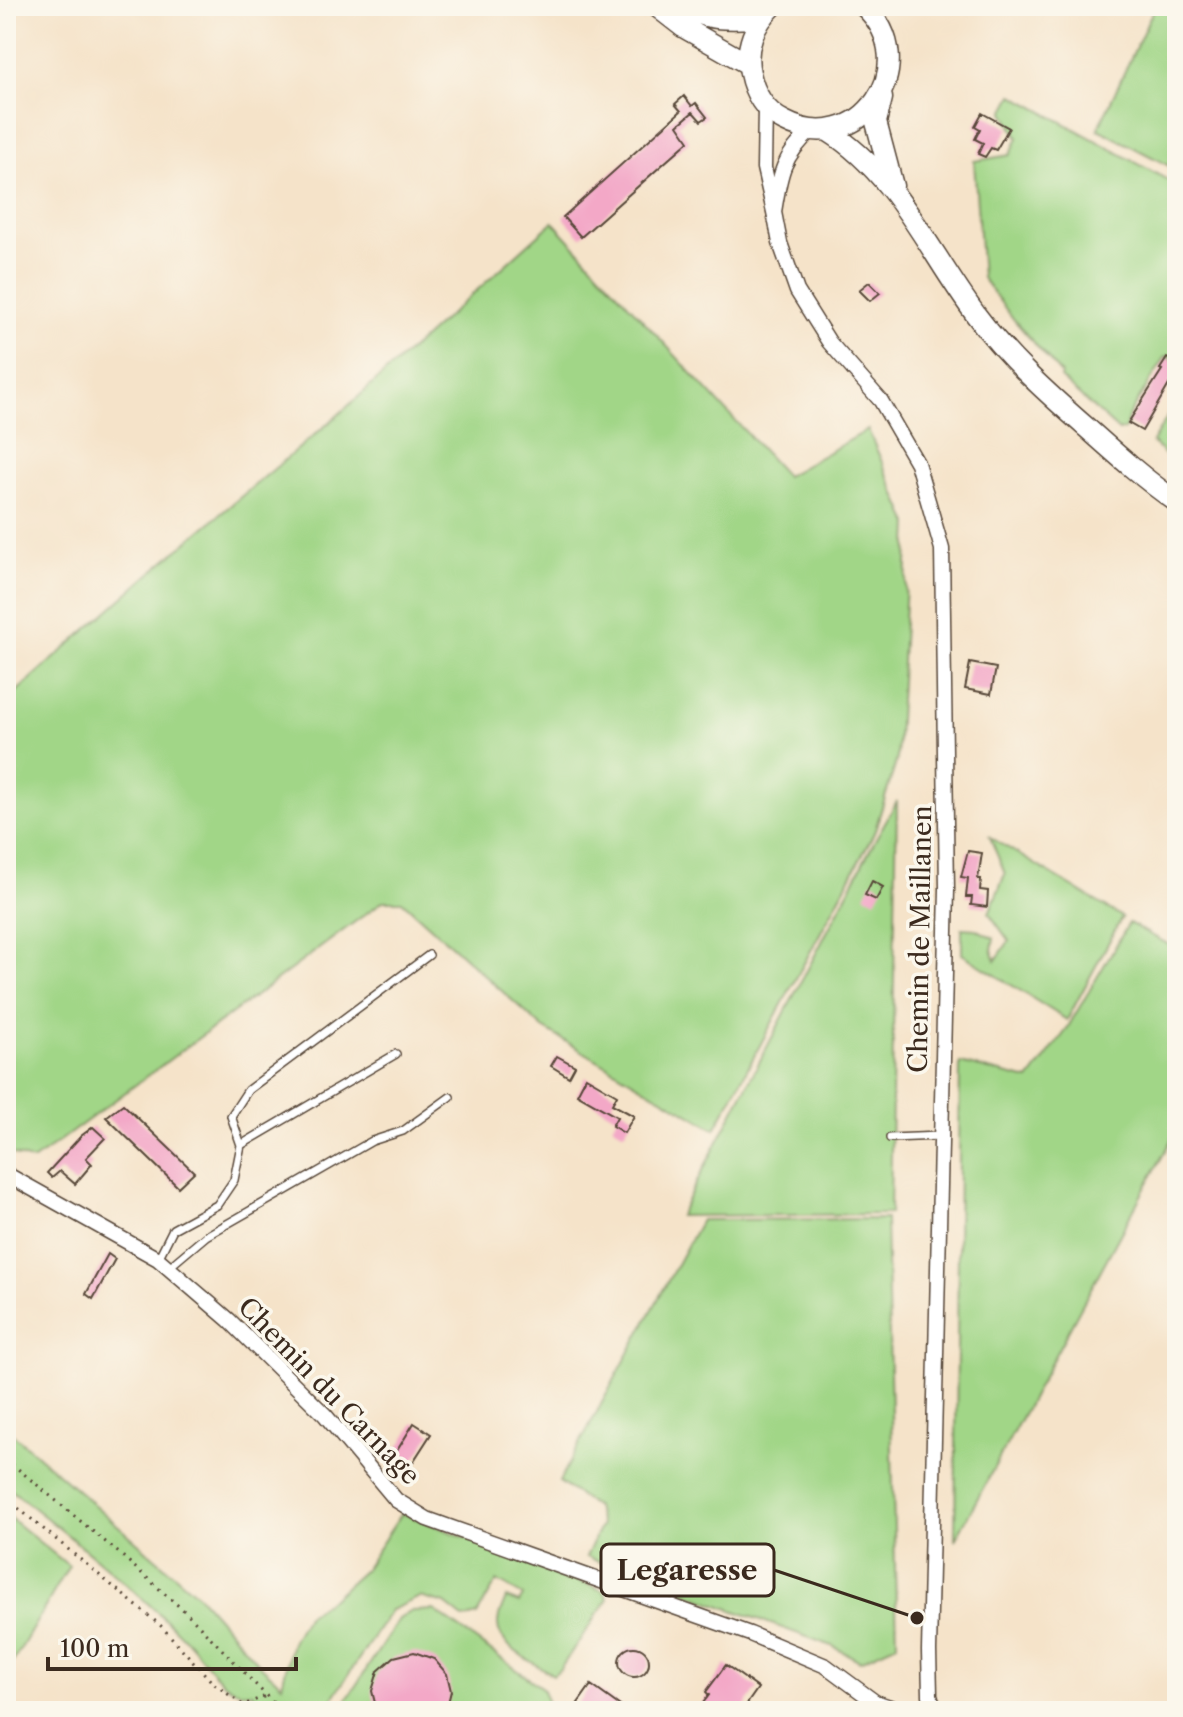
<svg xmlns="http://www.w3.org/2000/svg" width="1183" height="1717" viewBox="0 0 1183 1717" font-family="'Libre Caslon Text',serif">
	<rect width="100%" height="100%" fill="#fbf7ec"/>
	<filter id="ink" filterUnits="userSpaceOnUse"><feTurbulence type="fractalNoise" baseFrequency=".0125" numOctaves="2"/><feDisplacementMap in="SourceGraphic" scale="16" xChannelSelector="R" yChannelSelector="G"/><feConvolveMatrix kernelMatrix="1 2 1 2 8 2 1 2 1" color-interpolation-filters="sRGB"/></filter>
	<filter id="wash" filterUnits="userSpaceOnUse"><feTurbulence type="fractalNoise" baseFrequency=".006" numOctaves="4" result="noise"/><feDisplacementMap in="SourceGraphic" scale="32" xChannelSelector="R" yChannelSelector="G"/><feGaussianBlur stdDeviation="1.8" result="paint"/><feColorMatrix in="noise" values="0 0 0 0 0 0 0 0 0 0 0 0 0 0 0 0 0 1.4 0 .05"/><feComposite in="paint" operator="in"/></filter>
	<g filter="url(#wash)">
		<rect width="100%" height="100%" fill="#f5e3c9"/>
		<path fill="#a1d687" stroke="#6e8052" stroke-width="2" d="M1155,6h22v164l-79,-41z
			M1013,95l164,90v177l-11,-6 -37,59 -4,14 -6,2 -59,-53 1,-4 -46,-53 -33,-43 -8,-117 36,-6 8,-17 -14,-26z
			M553,222l233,254 82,-46 41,94 -12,235 -23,74 -159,296 -172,-101 -141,-127h-19l-350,260 -27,-9v-451l156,-138 175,-147z
			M1177,401v65l-25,-24z
			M897,801l-7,413 -211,2 196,-376z
			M990,837l132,80 -55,103 -105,-66v-26l14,1 18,9 -2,12 4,10 13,-19 -20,-28 16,-39z
			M1129,923l48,26v180l-222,411 5,-477 69,17 36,-48z
			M886,1219l11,425 -37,17 -28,-15 -246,-89 15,-32 -5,-18 -37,-25 142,-262z
			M6,1428l193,168 58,66 25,23 10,-43 15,-27 28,-19 29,-26 38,-57 202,78 4,8 -48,70 -7,6c-18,-12 -56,-28 -55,-52 0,-8 5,-17 8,-25l13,5 4,-7 -26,-15 -20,34 -13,4 -19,-15 -25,-7 -29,13 -58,88 9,9 57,-88 13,-8 22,-1 108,78 9,23h-284l-15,-19c-26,6 -48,-34 -64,-50 -56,-57 -119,-106 -182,-156z
			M6,1515l63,51 -63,108z"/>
		<g id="blocks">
			<path fill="#f3a8c7" d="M684,96l8,10 4,-3 11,14 -6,4 -8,-9 -15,13 11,16 -108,96 -18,-20 118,-106 -6,-7z
				M982,113l27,15 -13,22 -5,-2 -6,9 -7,-3 5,-11 -8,-4 5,-10 -5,-3z
				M869,282l11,11 -10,8 -11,-11z
				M1167,358l10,6v7l-35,60 -14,-8 34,-53 -2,-1z
				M970,663l26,5 -5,26 -26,-5z
				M968,851l14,2 -4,26h3l-1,11 8,1 -1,16 -16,-2 1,-8h-6l2,-19 -7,-1z
				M872,881l11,6 -7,13 -11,-5z
				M557,1056l18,10 -6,11 -18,-11z
				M586,1077l31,18 -5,9 22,12 -10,17 -12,-7 5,-9 -40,-23z
				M123,1104l71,68 -16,15 -72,-70z
				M93,1127l12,11 -19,20 6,6 -17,20 -15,-13 -8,7 -5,-5 34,-37z
				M108,1254l7,5 -22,40 -7,-5z
				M414,1423l17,11 -20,31 -16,-11z
				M619 1662a15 15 0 1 1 30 0a15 15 0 1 1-30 0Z
				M414,1652l20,7 13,15 4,17 -5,20h-69l-5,-20 6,-20 16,-14z
				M726,1665l32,23 -16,23h-45l12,-16 -3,-3z
				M591,1685l36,26h-44l-7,-5z"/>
		</g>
	</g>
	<g filter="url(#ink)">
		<use href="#blocks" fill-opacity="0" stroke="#574638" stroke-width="2"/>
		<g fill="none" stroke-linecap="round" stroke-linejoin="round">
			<g stroke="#574638" stroke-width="10">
				<path id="lane" d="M890,1138l51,-2
					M241,1145l-10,-29 17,-26 181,-135
					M158,1259l15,-30 44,-24 17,-25 7,-35 155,-91
					M168,1268l38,-32 166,-95 31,-10 47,-34"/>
			</g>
			<g stroke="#574638" stroke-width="17">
				<path id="street" d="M765,107l-1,61 10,44c6,-38 8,-55 37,-81
					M774,212l6,31 17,48 32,51 52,59 36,62 25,86 5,340 -18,762 1,44 5,16
					M6,1174l152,85 71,61 96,95 71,85 31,19 323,115 76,32 49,36 27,9"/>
			</g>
			<g stroke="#574638" stroke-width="23">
				<path id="secondary" d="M656,6l27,21 65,37
					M681,6c27,16 50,13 80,12
					M773,6c-18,17 -29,42 -23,67 4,20 15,39 34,48 75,40 143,-56 80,-115
					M882,98l-6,24 17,64
					M828,131c68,42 101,121 148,184 32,43 71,78 111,113 29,26 58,52 90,74"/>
			</g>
			<path stroke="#574638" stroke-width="3" stroke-dasharray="2 6" stroke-linecap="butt" d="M6,1459l114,95 71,63 90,94
				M6,1498l155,128 52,57 30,22 23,-9"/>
			<use href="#lane" stroke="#fff" stroke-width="7"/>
			<use href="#street" stroke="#fff" stroke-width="14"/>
			<use href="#secondary" stroke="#fff" stroke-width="20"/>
		</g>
	</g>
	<g text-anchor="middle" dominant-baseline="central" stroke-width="7" stroke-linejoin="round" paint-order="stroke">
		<g font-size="26" fill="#3b2a1e" stroke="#fbf7ec">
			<text transform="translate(920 939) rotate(-89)">Chemin de Maillanen</text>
			<text transform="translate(329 1391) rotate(46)">Chemin du Carnage</text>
		</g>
	</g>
	<path fill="none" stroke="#3b2a1e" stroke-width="3" d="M917 1618L774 1570"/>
	<circle fill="#3b2a1e" stroke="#fbf7ec" stroke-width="3" cx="917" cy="1618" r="8"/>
	<rect fill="#fbf7ec" stroke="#3b2a1e" stroke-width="3" x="601" y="1544" width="173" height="52" rx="8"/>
	<g font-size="28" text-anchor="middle" font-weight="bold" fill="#3b2a1e">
		<text x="687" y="1580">Legaresse</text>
	</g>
	<rect width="1183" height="1717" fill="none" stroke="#fbf7ec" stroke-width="32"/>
	<path d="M48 1657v12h248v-12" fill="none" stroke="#3b2a1e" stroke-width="4"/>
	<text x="60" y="1657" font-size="24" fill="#3b2a1e" stroke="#fbf7ec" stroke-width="6" paint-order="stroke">100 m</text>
</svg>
